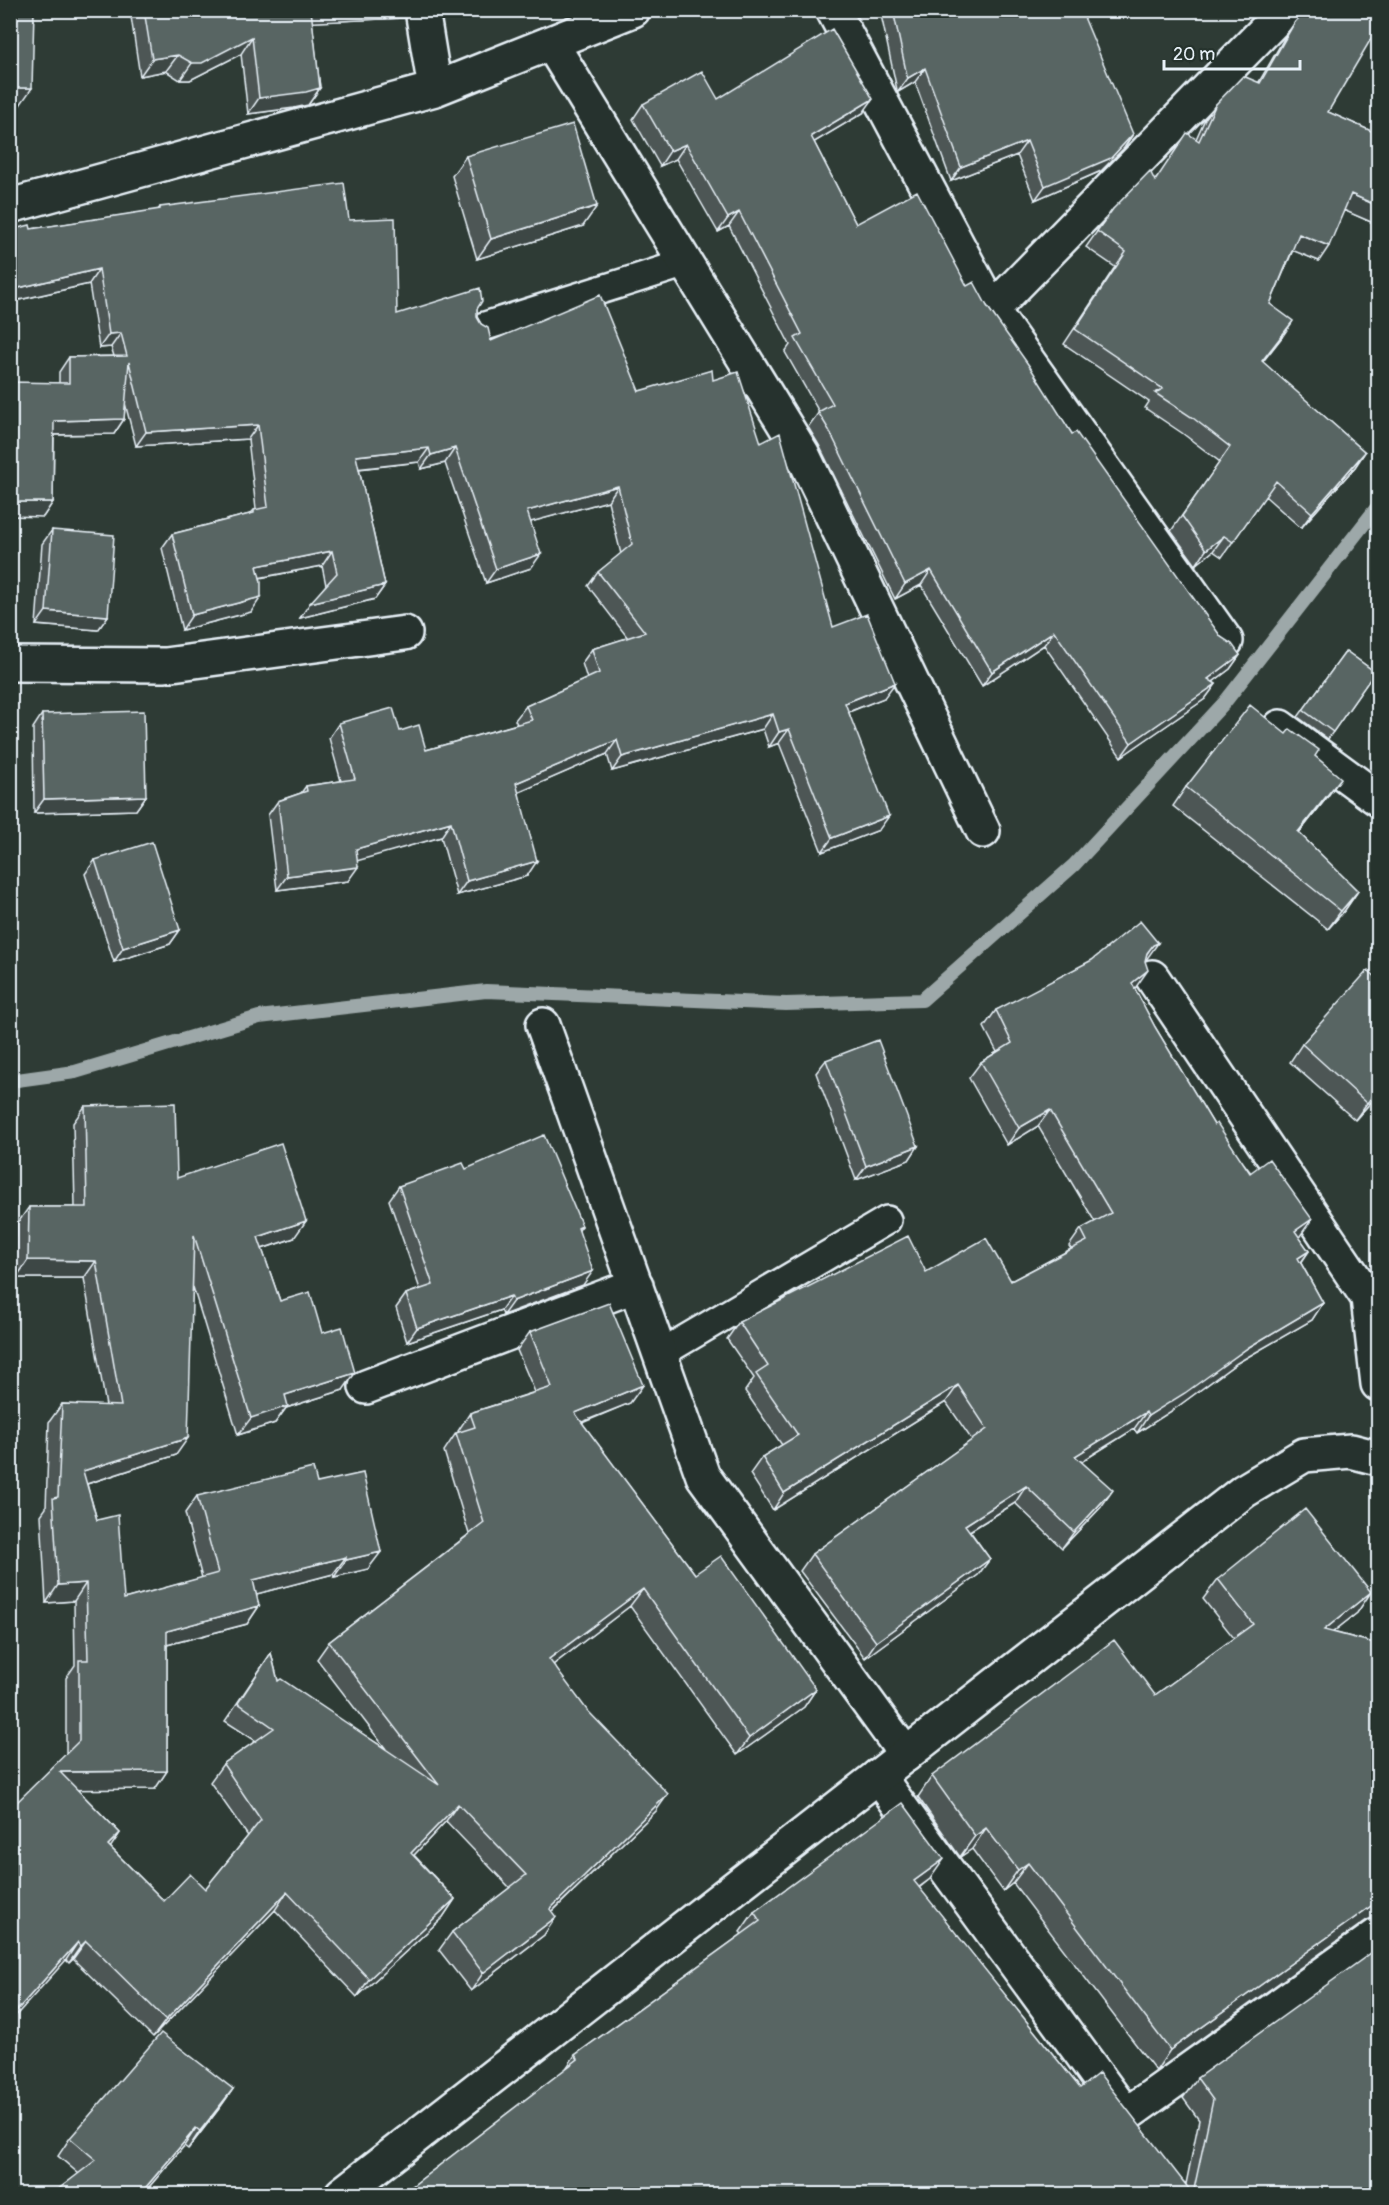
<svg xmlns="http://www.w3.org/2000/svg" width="1389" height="2205" viewBox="0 0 1389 2205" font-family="Pangolin,sans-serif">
	<rect width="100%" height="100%" fill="#2e3b35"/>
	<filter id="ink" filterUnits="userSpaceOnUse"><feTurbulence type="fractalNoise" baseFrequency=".0167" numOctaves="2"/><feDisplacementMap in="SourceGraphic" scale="12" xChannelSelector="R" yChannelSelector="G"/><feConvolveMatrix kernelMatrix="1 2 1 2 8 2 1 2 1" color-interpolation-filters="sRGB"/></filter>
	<g filter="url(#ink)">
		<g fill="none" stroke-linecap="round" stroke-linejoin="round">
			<path stroke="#9da8a9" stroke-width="14" d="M10,1081l65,-9 184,-55 227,-26 300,13 136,-4 152,-135 151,-163 153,-196"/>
			<g stroke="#e8f1f8" stroke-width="32">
				<path id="service" d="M482,327l204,-64
					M660,1354l227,-134"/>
			</g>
			<g stroke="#e8f1f8" stroke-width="38">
				<path id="minor" d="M422,10l13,79
					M833,10l159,300 234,331
					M551,43l251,410 181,378
					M10,206l425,-117 198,-79
					M992,310l293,-300
					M10,664l155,1 240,-32
					M1280,727l98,72
					M1152,977l216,321 10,86
					M543,1025l160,451 203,279
					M366,1387l270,-102
					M878,1776l248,339 252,-180"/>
			</g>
			<g stroke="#e8f1f8" stroke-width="38">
				<path id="tertiary" d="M342,2194l902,-703 60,-36 47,-4 27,7"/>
			</g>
			<use href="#service" stroke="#26332d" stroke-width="27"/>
			<use href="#minor" stroke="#26332d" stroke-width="33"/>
			<use href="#tertiary" stroke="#26332d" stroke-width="33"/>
		</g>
		<path fill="#4d5755" stroke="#e8f1f8" stroke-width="1.5" d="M130,10h279l-5,8 -92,4 8,66 -12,17 -14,3 -46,6 -7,-60 -51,26h-10l-14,-9 -26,5z
			M880,10h201l43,138 -23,23 -66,29 -18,-45 -66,26 -36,-99 -17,10 -1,-2z
			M1303,10h75l-50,102 50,22v91l-34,-15 -25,51 -26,-11 -23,54 12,33 -20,25 103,90 -10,15 -54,61 -36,-32 -43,61 -9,-6 -17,14 -25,-34 49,-69 -38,-29 -37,-25 4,-6 -85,-58 51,-77 -29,-20 27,-38 41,-28 42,-42 9,-20 11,-15 43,-22 26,-45 10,-15 8,-8z
			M718,99l145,14 -49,29 42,82 111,62 20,20 85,128 149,203 19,18 -10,14 -17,13 3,2 -11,15 -84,58 -77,-112 -62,41 -61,-101 -26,14 -76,-154 -11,-18 11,-15 -34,-60 5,-7 -61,-119 -11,6 -42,-73 -16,7 -27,-47 10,-15z
			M466,156l117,70 -106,33 -25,-83z
			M160,207l189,13 48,94 80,-5v8l14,24 148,50 74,-11 48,63 72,184 51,71 -35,14 30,118 -57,22 -43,-109 -10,4 -6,-18 -151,42 -5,-17 -88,38 8,84 -70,19 -16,-58 -84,23 -9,21 -71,9 -9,-75 10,-14 23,-8 5,-7 35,-5 -12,-43 10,-15 61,8 26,19 91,-26 -2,-4 11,-14 61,-27 -5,-16 10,-14 36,-11 -40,-52 10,-14 23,-18 -13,-53 -78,21 1,46 -45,15 -41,-120 -24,6 -2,-7 -60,7 26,116 -10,14 -75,19 26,-33 -4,-19 -62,12 -9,34 -69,18 -20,-82 10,-14 78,-20 4,-4 2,-1 -8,-70 -112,7 -11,-43 -1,16 -10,15 -60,1 -1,67 -10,15 16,-134v-11l10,-15 45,-1 -3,-9 -12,1 -10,-64 -79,18v-72l21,-1 127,-19z
			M52,530l56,86 -10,14 -62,-5 6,-81z
			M1346,651l29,21 -47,67 -30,-22z
			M42,714l104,82 -10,14 -102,3 -1,-85z
			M1315,756l13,40 -29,37 59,58 -13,19 -17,19 -155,-123 13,-19z
			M95,860l85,70 -10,14 -56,18 -29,-88z
			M1145,960l-9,27 -2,1 21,39 59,98 86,111 -1,1 10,14 -8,12 22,40 -11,17 -75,43 -64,47 -36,23 -3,-4 -53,33 20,45 -39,41 -47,-45 -45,28 20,28 -12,16 -113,83 -65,-87 12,-17 160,-114 -26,-38 -173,108 -23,-36 12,-17 20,-12 -37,-54 9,-13 -27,-39 12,-17 187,-50 85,9 60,-32 -2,-3 12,-17 14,-7 -57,-96 -31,19 -38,-67 12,-16 16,-10 -13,-25 12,-17z
			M1378,979v129l-5,-8 -18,20 -65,-58 12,-18z
			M826,1060l92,86 -9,14 -53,20 -40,-107z
			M85,1106l92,72 117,60 -32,11 18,52 42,32 21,57 -57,18 -11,15 -37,12 -45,-148 -17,168 -89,29 10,36 27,79 78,-21 -17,-65 12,-17 120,-13 51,86 -34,8 -1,-3 -77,20 3,12 -12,18 -80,21v126l-12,18h-78l43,44 -10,14 54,54 41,-12 43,-53 -38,-54 13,-18 33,-23 -31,-20 46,-68 7,28 108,68 -69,-90 12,-17 140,-108 -25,-83 12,-18h3l-1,-2 12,-18 65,-21 -18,-42 13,-18 113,53 -13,18 -48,20 113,151 121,115 -12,18 -67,48 -107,-149 -77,59 103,146 -104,101 -8,23 -73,56 -32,-41 13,-18 58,-44 -64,-67 -32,34 41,44 -12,18 -86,80 -82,-87 -122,127 -80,-78 -4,4 -3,-3v-282l9,-13 -1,-64 -28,2 -5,-88 5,-7 3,-86 13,-18 44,2 -22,-128h-68l1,-54 12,-17h46l-2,-84z
			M466,1169l116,57 -3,4 4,55 -80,30 -2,-5 -94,32 -11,-34 10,-14 14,-5 -31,-89 10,-14z
			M1218,1579l153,13 -14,21 -24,19 45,12v268l-3,5 -8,3 -211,151 -143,-188 -10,8 -31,-42 -12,8 -42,-60 14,-21 223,-81 79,-57 -31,-39z
			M930,1879l-11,9 161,200 106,96 13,-64 -16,-22 14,-20 181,116h-976l163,-124 10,-15 167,-121 -2,-2 14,-20z
			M233,2089l-12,17 -33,43 -4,-3 -41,48h-91l27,-20 -21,-18 12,-18z"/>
		<path fill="#3e4745" stroke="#e8f1f8" stroke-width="1.5" d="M307,10h102l-5,8 -106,5z
			M252,37l-11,17 -51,26h-10l12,-17z
			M178,55l-12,16 -26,5 12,-17z
			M925,68l-10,14 -17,10 10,-14z
			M10,88h22l-14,20h-8z
			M320,88l-12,17 -14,3 -46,6 11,-16z
			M873,99l-10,14 -62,37 10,-14z
			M1133,134l-9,14 -23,23 -66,29 10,-14z
			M1027,141l-10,14 -66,26 10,-14z
			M686,144l-10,15 -16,7 10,-15z
			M1351,194l27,12v19l-37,-16z
			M597,206l-14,20 -106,33 14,-20z
			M739,212l-10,14 -11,6 10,-14z
			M1299,234l30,12 -10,15 -30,-12z
			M99,269l-10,15 -79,18v-12z
			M1293,321l-11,16 -31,40 11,-16z
			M121,333l-10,14 -12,1 10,-14z
			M124,419l-10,15 -70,1 10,-14z
			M258,425l-10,14 -112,7 10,-14z
			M429,448l-10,14 -73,8 10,-14z
			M455,448l-10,15 -24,6 10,-14z
			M1365,452l-10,15 -54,61 11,-15z
			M618,486l-10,15 -92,25 11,-15z
			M10,502h43l-10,15 -33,-1z
			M1224,536l-11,15 -17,14 10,-15z
			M332,551l-10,15 -75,14 10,-14z
			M541,554l-10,14 -45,15 10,-14z
			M931,570l-10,15 -26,14 10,-15z
			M385,585l-10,14 -75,19 10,-15z
			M261,597l-10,15 -69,18 10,-15z
			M46,611l62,5 -10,14 -62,-5z
			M1054,631l-10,14 -62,41 10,-14z
			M1240,655l-10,14 -32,24 10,-14z
			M895,683l-11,15 -49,19 10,-14z
			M1216,684l-11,15 -84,58 10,-14z
			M773,714l-10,15 -151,42 10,-14z
			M789,729l-10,14 -10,4 10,-15z
			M617,740l-10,14 -101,44 10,-15z
			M1341,778l-13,18 -43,55 13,-19z
			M146,796l-10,14 -102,3 10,-14z
			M889,816l-10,14 -57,22 10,-14z
			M451,822l-10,15 -95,27 10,-15z
			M537,861l-10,15 -70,19 10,-14z
			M358,867l-10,14 -71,9 10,-14z
			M1358,891l-13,19 -17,19 13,-18z
			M180,930l-10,14 -56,18 9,-14z
			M1158,943l-12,17 -5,2 12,-17z
			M1148,970l-12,17 -16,13 12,-17z
			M1378,1090v2l-5,8 -18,20 12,-17z
			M1050,1110l-12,16 -31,19 12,-17z
			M918,1146l-9,14 -53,20 10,-14z
			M1312,1219l-12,17 -17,12 12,-17z
			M306,1221l-12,17 -48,16 12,-17z
			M1309,1251l-12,17 1,-10z
			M28,1260l68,1 -12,17h-68z
			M593,1271l-10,14 -80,30 10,-14z
			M511,1296l-10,14 -94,32 10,-14z
			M1323,1303l-11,17 -75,43 -64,47 -36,23 11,-17 101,-69z
			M355,1373l-12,17 -57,18 -11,15 -37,12 13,-17 34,-23z
			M643,1385l-13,18 -68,27 13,-17z
			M958,1385l-12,17 -173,108 11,-17z
			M1146,1412l-12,17 -71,44 12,-17z
			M188,1438l-12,17 -105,34 12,-18z
			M1026,1486l-11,17 -62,38 12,-16z
			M1113,1490l-12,17 -39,41 12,-16z
			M381,1552l-13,17 -34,8 12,-17z
			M346,1557l-13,17 -92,24 12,-18z
			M990,1559l-12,16 -113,83 11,-16z
			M86,1583l-12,18 -28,2 12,-18z
			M643,1589l-13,17 -93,71 12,-18z
			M1371,1592l-14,21 -47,37 14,-20z
			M259,1606l-12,18 -92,24 12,-17z
			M816,1689l-12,18 -67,48 12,-17z
			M167,1771l-12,18 -107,1 12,-18z
			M668,1794l-12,17 -119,115 13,-17z
			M458,1804l-12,17 -47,50 12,-18z
			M986,1828l-14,21 -12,8 15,-21z
			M120,1833l-12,18v-6z
			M944,1859l-14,20 -30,22 14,-20z
			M1028,1863l-15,20 -10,8 15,-21z
			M287,1892l-12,18 -122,127 13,-17z
			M455,1899l-12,18 -86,80 12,-18z
			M1378,1901v11l-3,5 -8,3 -211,151 14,-21z
			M556,1917l-12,18 -73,56 12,-18z
			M86,1941l-13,18 -4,4 12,-17z
			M78,1942l-12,18 -56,62v-4z
			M233,2089l-12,17 -33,43 12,-18z
			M196,2128l-12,18 -41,48h-3z"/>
		<path fill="#596563" stroke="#e8f1f8" stroke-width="1.5" d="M10,10h24l-2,78h-22z
			M144,10h167l9,78 -14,4 -47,6 -7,-61 -50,26h-10l-14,-8 -26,4z
			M893,10h188l52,124 -22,24 -66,28 -18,-45 -66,26 -36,-99 -17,10 -1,-2z
			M1307,10h71v17l-50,85 50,22v72l-27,-12 -22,52 -30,-12 -29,70 23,17 -31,40 103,91 -53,61 -36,-32 -43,61 -9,-6 -18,14 -24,-34 48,-69 -37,-29 -38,-25 8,-4 -88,-60 51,-77 -29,-21 16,-22 37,-38 5,10 32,-48 12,8 17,-37 27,-28 17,7 35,-61z
			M832,29l41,70 -62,37 45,88 61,-33 50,95 7,-4 13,24 43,61 42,67 4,-2 145,205 11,7 8,11 -32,24 8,5 -85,59 -77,-112 -62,41 -61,-102 -26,14 -76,-154 -11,-18 15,-8 -38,-66 7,-4 -63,-122 -11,6 -42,-74 -16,7 -27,-47 59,-33 16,28z
			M573,124l24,82 -106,33 -25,-83z
			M344,183l5,37 46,-2 2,96 83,-26 2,13 -5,8v8l4,7 7,4 3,13 109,-46 39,96 73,-21 1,10 25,-8 23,71 19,-10 53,194 34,-13 28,69 -50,20 44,113 -57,22 -43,-109 -10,3 -6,-18 -151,43 -5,-17 -101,43 21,78 -70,20 -16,-59 -95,27 2,18 -71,9 -9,-75 29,-10 -1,-5 49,-7 -16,-56 54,-15 7,23 19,-6 7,25 106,-30 -6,-14 73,-33 -7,-24 53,-17 -47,-60 34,-28 -14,-58 -91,25 14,43 -45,15 -41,-121 -24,7 -2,-7 -73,8 29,129 -75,18 27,-30 -5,-22 -75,15 4,16v15l-69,18 -20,-81 82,-21v-3l14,-3 -10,-82 -112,7 -17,-70 -5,57 -70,2 -1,81h-43v-120l59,1v-26l58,-1 -6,-23 -12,1 -10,-65 -89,21v-60l20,-5 1,4 129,-20v-2z
			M52,530l62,5 -6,81 -62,-5z
			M1346,651l29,21 -42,60 -30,-22z
			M1250,705l36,29 4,-5 29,21 -4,6 26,22 -43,54 60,59 -17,20 -155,-124z
			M144,711l2,85 -102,3 -2,-85z
			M152,842l28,88 -57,18 -28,-88z
			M1140,921l18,22 -5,2 -6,8 -2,8 3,9 -16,13 23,44 59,98 3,-2 33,50 19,-14 43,60 -17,12 14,20 -11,7 25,45 -74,44 -64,46 -37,23 -2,-4 -71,44 38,34 -39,42 -48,-46 -61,39 25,34 -114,83 -64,-88 175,-125 -29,-44 -174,108 -22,-36 36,-22 -42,-61 12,-8 -29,-44 169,-86 18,36 60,-34 25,43 76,-40 -6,-12 30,-16 -61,-103 -31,18 -38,-66 31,-19 -16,-33 96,-50z
			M1368,970l10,9v111l-11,13 -65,-59z
			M878,1040l40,106 -52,20 -40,-106z
			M175,1103l2,75 104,-35 25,78 -48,16 22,64 30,-9 12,41 20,-6 13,46 -70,22 3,11 -37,12 -57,-183 -6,203 -105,33 14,49 21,-5 6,84 94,-26 -21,-77 116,-28 4,15 46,-10 18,79 -35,8v-3l-93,23 6,26 -92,25v140l-107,1 60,61 -12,12 56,56 26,-27 15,15 56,-69 -38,-56 51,-36 -36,-25 33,-50 7,28 3,-2 158,106 -110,-143 155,-119 -28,-90 19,-6 -5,-14 82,-26 -22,-55 79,-29 34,82 -68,28 120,161 26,-18 95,133 -67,49 -106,-149 -94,70 38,51 81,84 -118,115 6,8 -73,56 -31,-41 74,-57 -68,-71 -47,49 44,46 -86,80 -82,-87 -121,128 -80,-79 -5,5 -3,-4 -68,76v-209l69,-68v-81h9l-2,-77 -28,2 -5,-87 5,-1 4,-93 59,2 -25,-145 -68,-1 1,-53h58l-2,-101z
			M544,1135l38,91 -4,2 15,43 -80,30 -2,-5 -94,32 -11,-34 27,-9 -34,-99 64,-23 3,6z
			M1305,1509l66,83 -47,38 54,14v228l-3,2 3,5v22l-208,149 -142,-187 -10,7 -32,-42 -11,8 -43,-60 182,-136 41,55 98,-71 -35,-45z
			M903,1803l41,56 -30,22 166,207 19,-15 94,121 20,-94 -16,-22 181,-130v246h-976l176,-135 -3,-4 185,-134 -6,-9z
			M161,2033l72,56 -33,42 -4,-3 -56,66h-88l44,-34 -26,-22z"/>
	</g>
	<rect width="1389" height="2205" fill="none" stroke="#26332d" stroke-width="36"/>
	<rect x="18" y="18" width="1353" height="2169" fill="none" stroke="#e8f1f8" stroke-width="2" filter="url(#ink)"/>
	<path d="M1164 60v9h136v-9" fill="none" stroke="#e8f1f8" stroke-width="3"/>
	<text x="1173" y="60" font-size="18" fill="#e8f1f8" stroke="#26332d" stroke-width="4.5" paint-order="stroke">20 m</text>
</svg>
